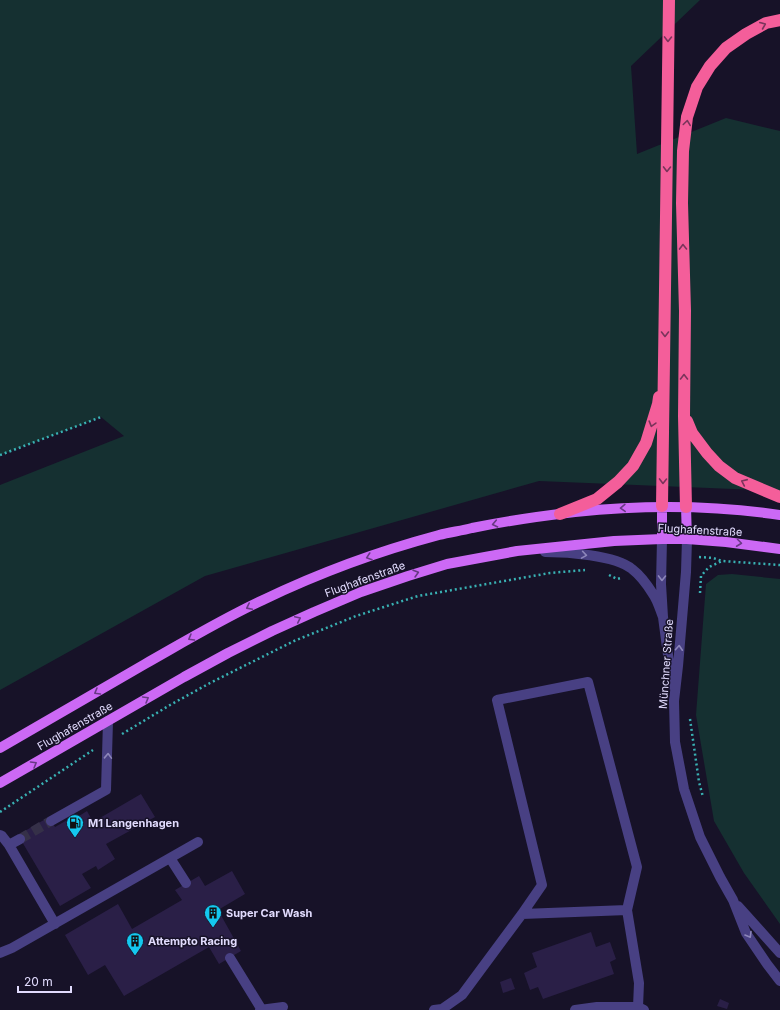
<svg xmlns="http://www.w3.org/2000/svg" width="780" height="1010" viewBox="0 0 780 1010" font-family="Inter,sans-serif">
	<rect width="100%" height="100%" fill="#171228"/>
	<path fill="#153031" d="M0,0h700l-69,66 6,88 89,-36 54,13v360l-241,-10 -334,95 -205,114v-205l124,-49 -23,-19 -101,38z
		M732,574l48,5v345l-36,-51 -30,-52 -18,-106 10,-131 12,-9z"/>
	<path fill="#2a1f47" d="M141,794l14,23 -49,27 9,15 -17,11 -2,-4 -14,8 9,14 -31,18 -42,-71 31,-18 6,10 14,-8 2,2 16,-10 6,11z
		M232,871l13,23 -27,16 23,41 -22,13 -10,-17 -85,49 -19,-31 -17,10 -23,-40 53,-31 14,25 50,-29 -7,-10 24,-14 6,10z
		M591,932l5,15 14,-5 6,17 -6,3 4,12 -71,25 -5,-12 -8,3 -6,-17 13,-6 -5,-14z
		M511,978l4,11 -12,4 -3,-11z
		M720,999l9,4 -2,6 -10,-3z"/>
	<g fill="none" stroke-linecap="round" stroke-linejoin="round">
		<path stroke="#353048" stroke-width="10" stroke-dasharray="10 5" stroke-linecap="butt" d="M20,839l31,-18"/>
		<path stroke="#39b1b3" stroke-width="2.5" stroke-dasharray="2 3" stroke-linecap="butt" d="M0,455l101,-38
			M699,557l14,1 9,3 58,4
			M609,575l8,4 4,-1
			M700,593l1,-17 8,-9 13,-6
			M690,719l9,63 4,15
			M122,734l48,-29 40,-22 84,-42 62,-25 62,-20 132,-23 35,-3
			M0,812l93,-62"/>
		<path stroke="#484083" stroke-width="10" d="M662,539l-1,45 2,33 9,68
			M687,539l-1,33 -8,94 -4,35 1,41 9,47 16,48 20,40 13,23 13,33 21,31 13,17
			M545,552c21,0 70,3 87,17 8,6 16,17 21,25 5,7 7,16 10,23
			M51,821l55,-31 2,-69
			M0,835l2,1 7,9 46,79
			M9,845l11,-6
			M170,858l16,25
			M738,906l42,47
			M627,910l12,73 -1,24
			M0,953l12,-5 186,-106
			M230,958l32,52
			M260,1010l23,-3
			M434,1010l8,-1 20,-14 60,-81 20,-29 -45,-185 91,-18 49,185 -10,43 -105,4
			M575,1010l22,-3h41l6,3"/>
		<path stroke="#cc69f5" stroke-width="10" d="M686,507l1,32
			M662,539v-33
			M0,748c48,-28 97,-56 145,-84 39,-22 77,-45 118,-64 56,-27 116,-49 176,-65 11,-3 22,-4 33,-7 34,-7 69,-12 103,-16 69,-7 137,-7 205,3
			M0,783l184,-106 44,-24 44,-22 42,-19 47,-20 47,-16 39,-12 70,-13 97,-10 48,-2h25l39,3 54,7"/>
		<path stroke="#f45e9a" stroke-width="12" d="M687,421l5,12 15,20 12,13 16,12 45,19
			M662,506l7,-506
			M686,507l-2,-91 1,-105 -3,-108 1,-52 4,-34 10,-30 13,-21 16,-18 20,-14 20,-11 14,-3
			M560,514l37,-15 21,-17 15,-16 13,-23 12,-39 1,-7"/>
	</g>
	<defs><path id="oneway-chevron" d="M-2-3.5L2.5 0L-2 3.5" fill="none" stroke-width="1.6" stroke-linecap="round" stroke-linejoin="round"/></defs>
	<g stroke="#7a345b">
		<use href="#oneway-chevron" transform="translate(763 25) rotate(-23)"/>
		<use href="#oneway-chevron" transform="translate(668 39) rotate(91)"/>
		<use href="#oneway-chevron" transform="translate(687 123) rotate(-82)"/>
		<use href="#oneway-chevron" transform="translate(667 169) rotate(91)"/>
		<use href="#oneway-chevron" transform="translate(683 247) rotate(-91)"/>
		<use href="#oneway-chevron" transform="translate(665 334) rotate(90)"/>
		<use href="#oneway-chevron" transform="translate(684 377) rotate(-90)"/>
		<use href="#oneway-chevron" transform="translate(652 424) rotate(106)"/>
		<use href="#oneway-chevron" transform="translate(663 481) rotate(91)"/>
		<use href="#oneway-chevron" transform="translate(744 482) rotate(-156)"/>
	</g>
	<g stroke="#683984">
		<use href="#oneway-chevron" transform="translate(623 508) rotate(178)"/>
		<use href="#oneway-chevron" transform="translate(495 524) rotate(168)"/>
		<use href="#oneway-chevron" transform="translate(739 543) rotate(7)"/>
		<use href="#oneway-chevron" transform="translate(369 557) rotate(161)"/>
		<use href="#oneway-chevron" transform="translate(416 573) rotate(-16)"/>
		<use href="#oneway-chevron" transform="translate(249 607) rotate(153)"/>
		<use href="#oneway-chevron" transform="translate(298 619) rotate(-25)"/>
		<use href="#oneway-chevron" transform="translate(191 638) rotate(150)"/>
		<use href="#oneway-chevron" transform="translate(97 692) rotate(150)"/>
		<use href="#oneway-chevron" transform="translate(146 699) rotate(-30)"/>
		<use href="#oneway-chevron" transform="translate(34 764) rotate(-30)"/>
	</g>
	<g stroke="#8d86ba">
		<use href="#oneway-chevron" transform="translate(584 555) rotate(9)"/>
		<use href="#oneway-chevron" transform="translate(662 578) rotate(91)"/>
		<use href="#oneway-chevron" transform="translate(679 648) rotate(-86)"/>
		<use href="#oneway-chevron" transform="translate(108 756) rotate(-88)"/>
		<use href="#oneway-chevron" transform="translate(749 935) rotate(59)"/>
	</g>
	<defs>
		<g id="fuel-pin" transform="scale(0.9)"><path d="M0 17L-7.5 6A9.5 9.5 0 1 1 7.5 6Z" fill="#14c8ef" stroke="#171228"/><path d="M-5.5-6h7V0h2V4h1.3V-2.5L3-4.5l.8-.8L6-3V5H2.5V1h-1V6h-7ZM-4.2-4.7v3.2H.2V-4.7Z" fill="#111"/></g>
		<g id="building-pin" transform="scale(0.9)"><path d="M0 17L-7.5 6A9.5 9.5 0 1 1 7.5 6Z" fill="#14c8ef" stroke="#171228"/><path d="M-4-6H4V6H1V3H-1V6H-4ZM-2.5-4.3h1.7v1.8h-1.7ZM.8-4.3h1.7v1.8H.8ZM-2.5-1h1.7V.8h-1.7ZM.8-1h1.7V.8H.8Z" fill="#111"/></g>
	</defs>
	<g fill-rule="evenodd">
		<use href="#fuel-pin" x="75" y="823"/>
		<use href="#building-pin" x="213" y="913"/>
		<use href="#building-pin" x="135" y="941"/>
	</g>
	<g text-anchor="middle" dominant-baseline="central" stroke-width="3" stroke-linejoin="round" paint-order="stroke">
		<g font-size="11" fill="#e1dbfd" stroke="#171228">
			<text transform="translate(700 530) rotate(3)">Flughafenstraße</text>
			<text transform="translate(365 579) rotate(-20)">Flughafenstraße</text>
			<text transform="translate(666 664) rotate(-86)">Münchner Straße</text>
			<text transform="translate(75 726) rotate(-30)">Flughafenstraße</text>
		</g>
		<g font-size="11" font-weight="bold" fill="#e1dbfd" stroke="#171228" text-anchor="start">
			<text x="88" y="823">M1 Langenhagen</text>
			<text x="226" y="913">Super Car Wash</text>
			<text x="148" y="941">Attempto Racing</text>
		</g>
	</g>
	<path d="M18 986v6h53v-6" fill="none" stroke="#e1dbfd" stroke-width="2"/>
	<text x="24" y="986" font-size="12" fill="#e1dbfd" stroke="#171228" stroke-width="3" paint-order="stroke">20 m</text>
</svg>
